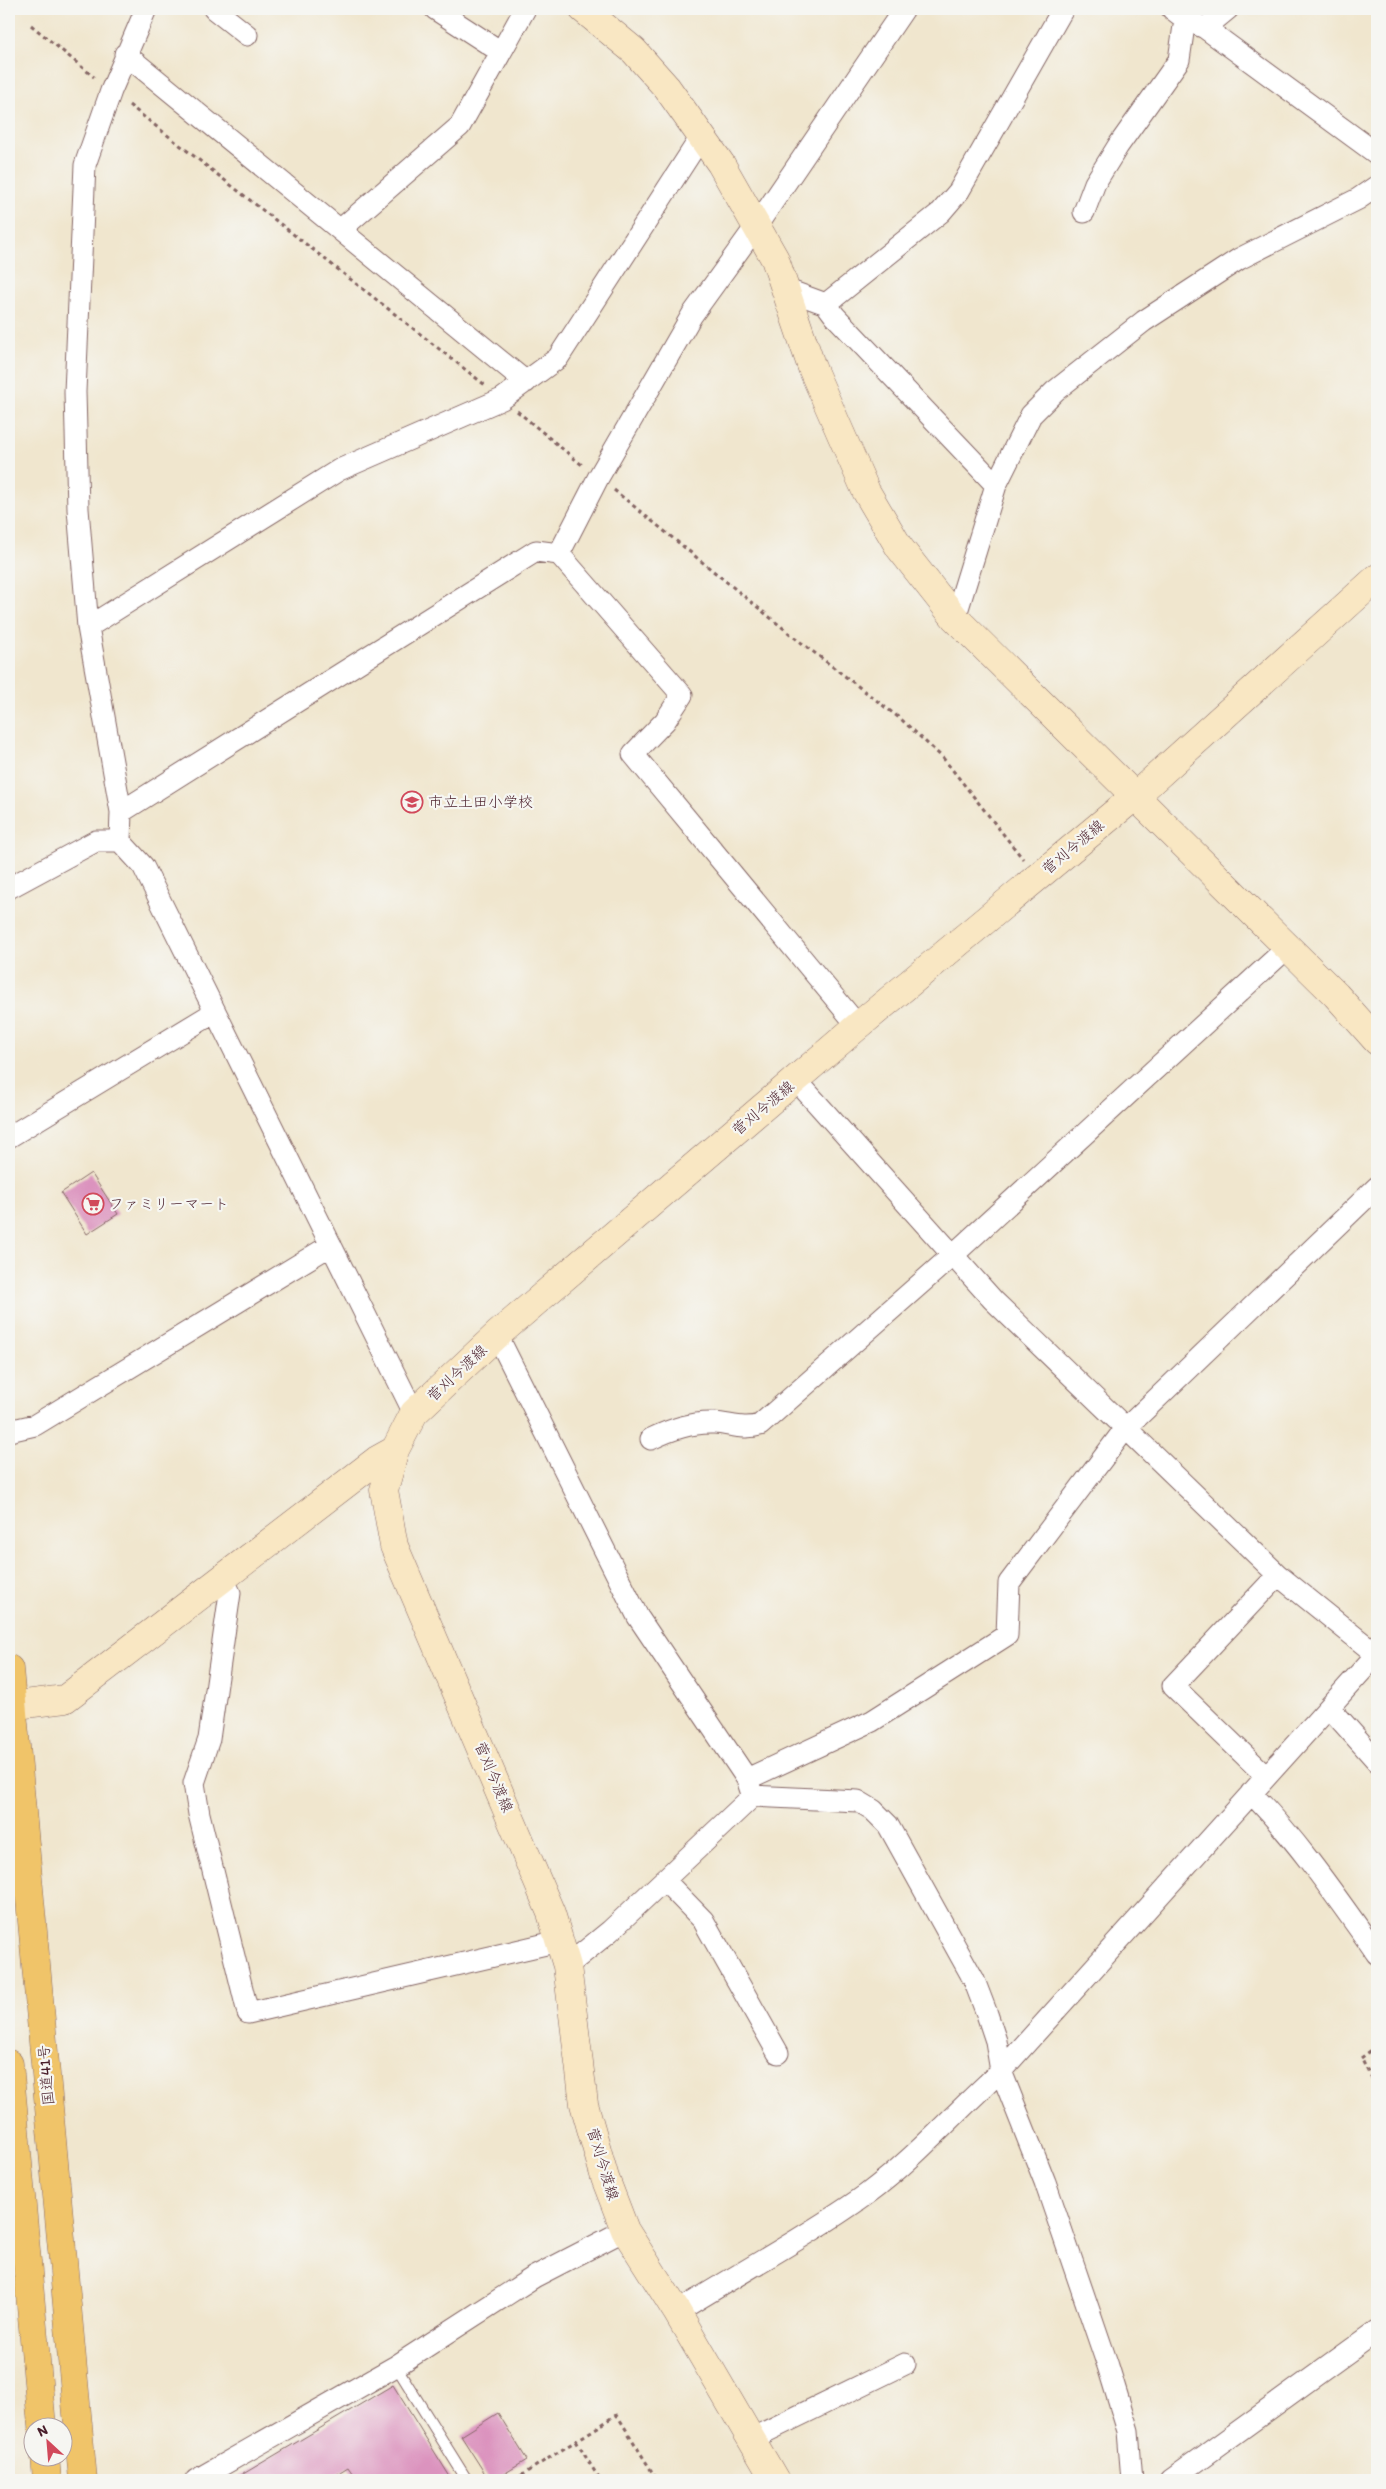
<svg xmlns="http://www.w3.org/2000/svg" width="1386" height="2489" viewBox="0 0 1386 2489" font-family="Itim,'Klee One',sans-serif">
	<rect width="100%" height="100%" fill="#f6f6f2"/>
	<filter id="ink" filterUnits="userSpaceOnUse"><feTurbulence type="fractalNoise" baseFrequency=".02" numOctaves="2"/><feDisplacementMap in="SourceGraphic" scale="10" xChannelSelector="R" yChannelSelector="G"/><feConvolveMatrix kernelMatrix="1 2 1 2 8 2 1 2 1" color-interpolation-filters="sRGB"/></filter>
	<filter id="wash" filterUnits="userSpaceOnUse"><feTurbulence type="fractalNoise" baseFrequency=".0096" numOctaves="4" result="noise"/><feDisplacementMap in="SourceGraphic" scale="20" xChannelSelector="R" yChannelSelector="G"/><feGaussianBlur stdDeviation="1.12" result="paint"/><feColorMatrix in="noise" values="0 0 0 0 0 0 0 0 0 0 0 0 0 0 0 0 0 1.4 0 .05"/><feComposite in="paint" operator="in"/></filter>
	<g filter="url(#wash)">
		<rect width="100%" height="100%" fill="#f0e6ce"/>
		<g id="blocks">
			<path fill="#db93be" d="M91,1173l27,41 -31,20 -26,-41z
				M393,2385l59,95h-95l-9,-13 -21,13h-94z
				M498,2413l29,47 -33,20h-5l-28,-44z"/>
		</g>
	</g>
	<g filter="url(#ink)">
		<use href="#blocks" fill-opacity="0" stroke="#846564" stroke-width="1"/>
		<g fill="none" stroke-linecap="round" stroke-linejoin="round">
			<g stroke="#846564" stroke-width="12">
				<path id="lane" d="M396,2366l71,114"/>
			</g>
			<g stroke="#846564" stroke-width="23">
				<path id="street" d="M214,9l33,26
					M435,9l66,43
					M1172,9l13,10 20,9 172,126
					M1205,28l23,-19
					M125,54l401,328
					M1084,212l11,-29 23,-37 61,-86 6,-41
					M340,230l120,-104 65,-117
					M785,289l41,15 9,12 161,169
					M826,304l115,-92 18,-21 104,-182
					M559,554l39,-76 94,-163 65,-90 147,-216
					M955,618l41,-133 35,-70 24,-24 89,-70 95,-62 119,-60 19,-13
					M88,627l251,-157 163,-71 56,-41 143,-221
					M121,812l415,-261 23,3 123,141 -17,26 -32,33 225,272
					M120,841l1,-29 -33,-185 -10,-118 -3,-117 10,-227 26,-74 35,-82
					M9,888l87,-47h24l23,25 271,547
					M796,1080l197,220 285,275 98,79
					M9,1137l206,-125
					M497,1335l141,282 109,162 4,12
					M9,1431l26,-6 296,-180
					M651,1439c20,-10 40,-17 63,-16 17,1 29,7 46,2l193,-170 335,-308
					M223,1578l7,15 -21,146 -15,44 5,31 49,199 311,-72
					M1329,1707l48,54
					M1266,1776l-93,-90 105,-111
					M747,1779l125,-58 135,-86 2,-52 116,-154 252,-242
					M1251,1793c48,49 86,105 126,161
					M664,1880l39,40 75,133
					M567,1966l43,-35 143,-135 105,5 15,9 15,15 86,155 13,34 9,27 5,30 44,111 63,184 20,65 4,49
					M677,2312c62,-39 130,-75 190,-118 49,-36 89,-83 134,-123l376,-417
					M751,2439l154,-75
					M196,2480l200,-114 138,-89 91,-47
					M1171,2480l206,-149"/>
			</g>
			<g stroke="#846564" stroke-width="29">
				<path id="secondary" d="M583,9l51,42 33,37 54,76 54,95 37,109 54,123 33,56 56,71 381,377 41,46
					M9,1706l56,-7 312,-239 18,-10
					M775,2480l-98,-168 -52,-82 -20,-52 -21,-74 -17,-138 -16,-53 -157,-367 -10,-56 11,-40 19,-37 83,-78 361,-309 276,-229 243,-219"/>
			</g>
			<g stroke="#846564" stroke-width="29">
				<path id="highway" d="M9,1669l74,811
					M9,2064l33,362
					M45,2456l2,24"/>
			</g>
			<path stroke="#846564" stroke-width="3" stroke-dasharray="4 4" stroke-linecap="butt" d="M31,25l63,52
				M129,105l356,280
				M517,411l65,54
				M614,490l180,147 108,83 41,38 80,101
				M1377,2046l-16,12 16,31
				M576,2441l24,39
				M514,2480l103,-65 40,65"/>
			<use href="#lane" stroke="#fff" stroke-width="10"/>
			<use href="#street" stroke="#fff" stroke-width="21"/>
			<use href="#secondary" stroke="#f9e7c3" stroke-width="28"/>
			<use href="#highway" stroke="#f0c469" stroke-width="28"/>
		</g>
	</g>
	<defs>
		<g id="school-ring" transform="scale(1.125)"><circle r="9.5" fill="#f6f6f2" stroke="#d1495b" stroke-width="1.5"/><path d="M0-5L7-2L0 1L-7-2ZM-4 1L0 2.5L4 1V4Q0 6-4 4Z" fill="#d1495b"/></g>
		<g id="supermarket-ring" transform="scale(1.125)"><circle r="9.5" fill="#f6f6f2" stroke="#d1495b" stroke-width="1.5"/><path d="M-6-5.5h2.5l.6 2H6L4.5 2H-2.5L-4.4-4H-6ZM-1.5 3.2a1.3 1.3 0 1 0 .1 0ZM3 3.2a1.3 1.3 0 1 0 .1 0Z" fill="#d1495b"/></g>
	</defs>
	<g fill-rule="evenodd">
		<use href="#school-ring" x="412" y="802"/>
		<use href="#supermarket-ring" x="93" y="1204"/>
	</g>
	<g text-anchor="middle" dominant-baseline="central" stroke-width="4.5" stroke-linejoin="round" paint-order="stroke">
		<g font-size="15" fill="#4a1f2b" stroke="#f6f6f2" text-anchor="start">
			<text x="428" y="802">市立土田小学校</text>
			<text x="109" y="1204">ファミリーマート</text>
		</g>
		<g font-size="15" fill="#4a1f2b" stroke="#f6f6f2">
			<text transform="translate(1073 847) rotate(-40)">菅刈今渡線</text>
			<text transform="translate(763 1108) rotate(-40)">菅刈今渡線</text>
			<text transform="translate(457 1373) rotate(-43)">菅刈今渡線</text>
			<text transform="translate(494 1777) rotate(67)">菅刈今渡線</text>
			<text transform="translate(46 2075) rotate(-95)">国道41号</text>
			<text transform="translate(603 2164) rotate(73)">菅刈今渡線</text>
		</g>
	</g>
	<rect width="1386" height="2489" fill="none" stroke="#f6f6f2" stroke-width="30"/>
	<g transform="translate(48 2442) rotate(334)"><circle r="24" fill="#f6f6f2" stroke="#b1a0a2"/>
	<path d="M0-4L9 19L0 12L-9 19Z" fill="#d1495b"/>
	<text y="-8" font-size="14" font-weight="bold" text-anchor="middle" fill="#4a1f2b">N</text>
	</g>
</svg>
